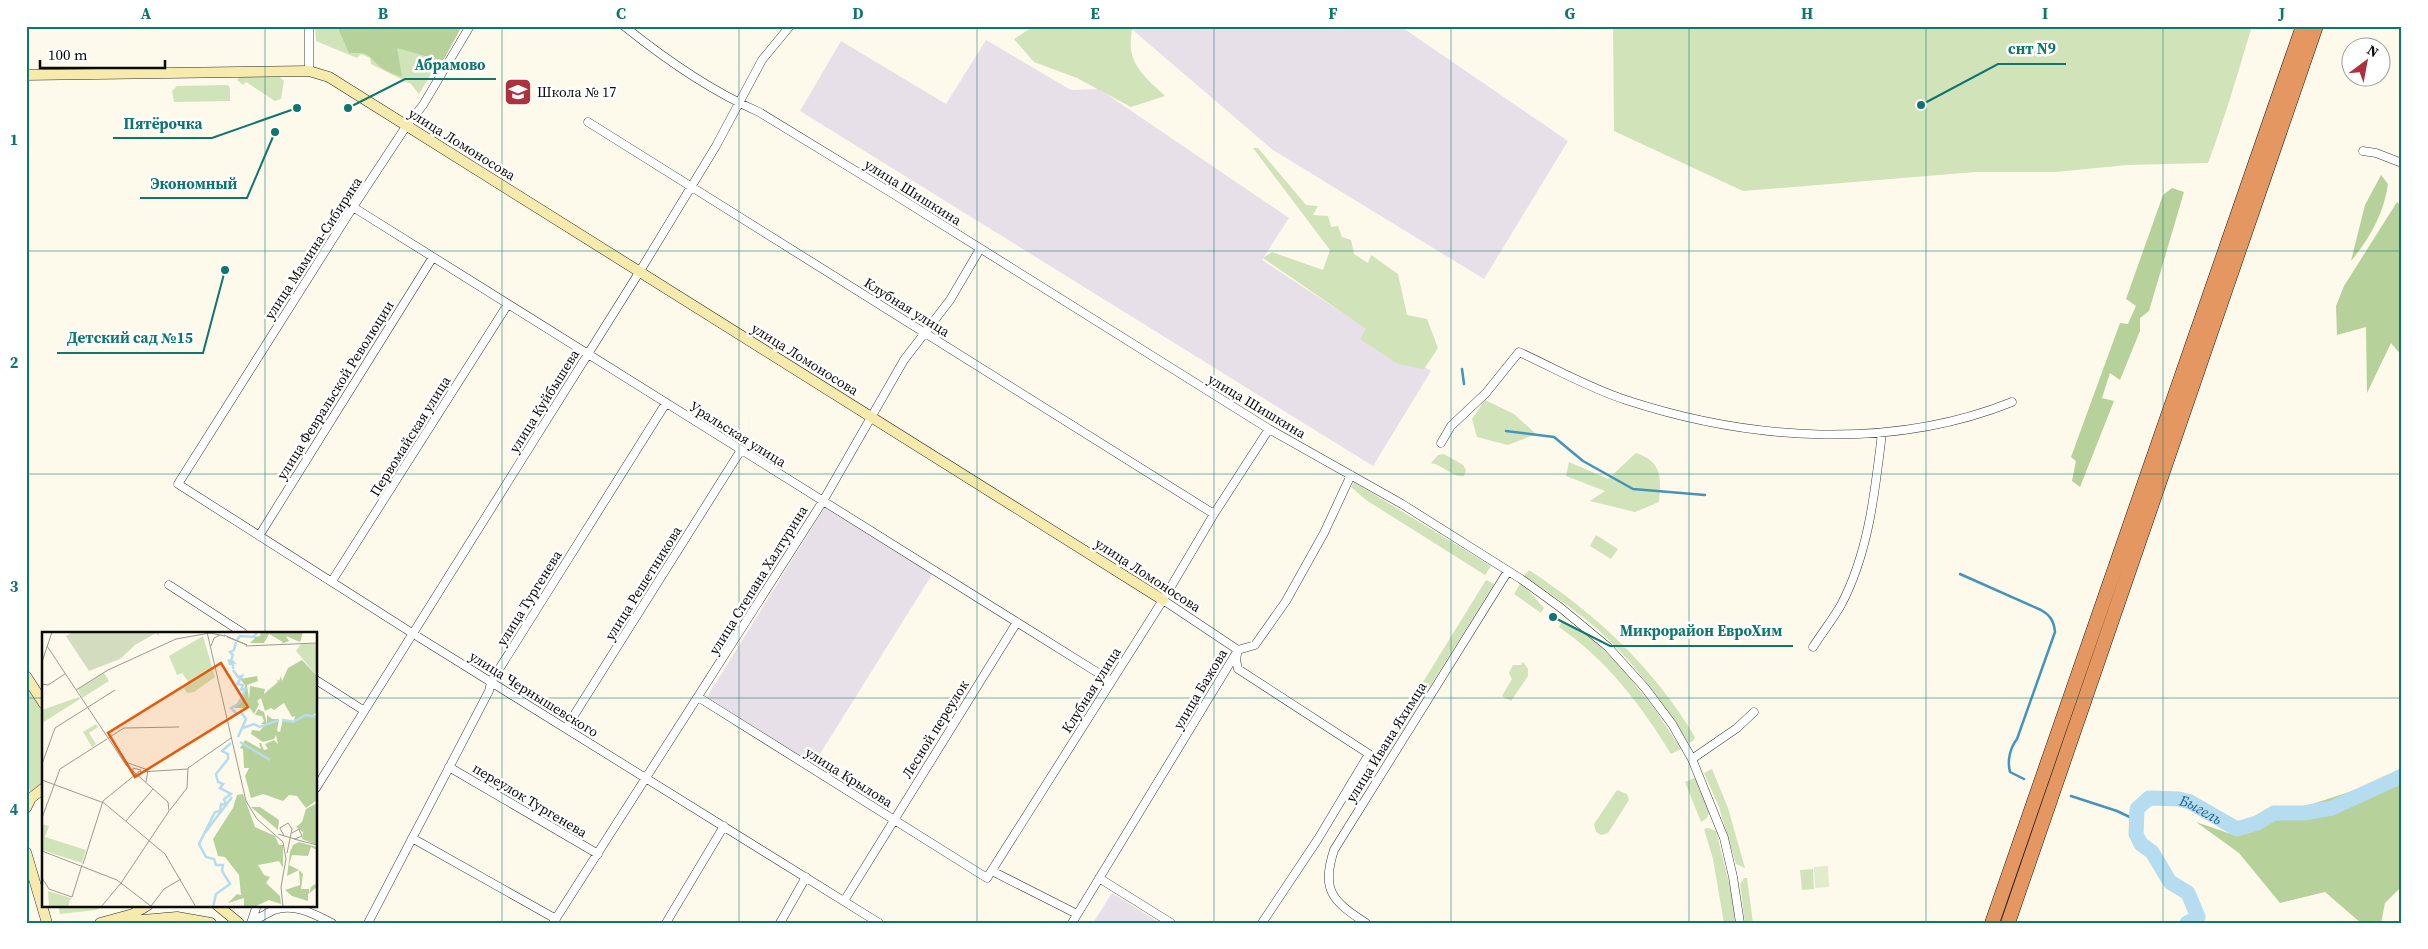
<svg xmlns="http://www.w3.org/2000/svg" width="2428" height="949" viewBox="0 0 2428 949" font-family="'Source Serif 4',serif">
	<rect width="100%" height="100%" fill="#fdf9eb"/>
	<path fill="#e8e0e9" d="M1128,26h272l168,115 -84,138 -211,-129z
		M986,40l85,50 28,-1 190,129 -27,42 169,111 -58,95 -573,-355 41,-70 105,63z
		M825,507l108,66 -120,192 -106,-68z
		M1112,893l48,30h-67z"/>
	<path fill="#d1e3b9" d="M315,26h145l-41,68 -8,-10 -40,-20 -1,-6 -9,-4 -4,4 -41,-17z
		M1034,26h99c-9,35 9,48 32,70l-34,11 -54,-29 -43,-16 -20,-23z
		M1613,26h639c-14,46 -27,92 -44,137l-81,2 -71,7h-81l-232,19 -129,-60z
		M279,76l5,5 -3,18 -6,2 -29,-19 -3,3 -6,-5 2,-3z
		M228,85l2,3v13l-56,1 -2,-11 5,-5z
		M1253,148h5l48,57 12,1 -5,9 15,1 3,11 7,-1 4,11 9,3 3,14 14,9 3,-8 27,19 9,41 20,4 11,29 -14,21 -26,-5 -38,-25 6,-10 -103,-71 9,-6 51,18 7,-20z
		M1485,400l29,14 22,20 -28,11 -31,-8 -5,-18z
		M1636,453c27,9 25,26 23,49l-24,10 -45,-11 15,-10 -39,-15 3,-14 39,17z
		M1444,454l19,11 3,5 -2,6c-11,2 -21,-11 -33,-13l7,-8z
		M1354,482l137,84 -6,9 -119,-75 -15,-13z
		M1596,535l22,14 -7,10 -21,-13z
		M1529,570c67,44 124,97 166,167l-2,4 -4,2c-30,-46 -62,-91 -105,-125 -19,-15 -40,-28 -60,-42z
		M1486,580l8,4 -110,176 -6,-5z
		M1520,584l7,5 17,19 -3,5 -27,-19z
		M1562,621l24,12 36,35 34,43 25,38 -10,5c-30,-49 -65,-95 -112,-127z
		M1523,662l5,7v7l-17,25 -9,-5 10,-17 -3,-6 4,-8h8z
		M26,686l18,28v70l-13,9 -5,-15z
		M1712,769l16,39 17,60 -9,-4 -17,-57 -15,-34z
		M1696,777l14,33 -3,8 -6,4 -16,-40z
		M1617,790l10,4 2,6 -21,33 -7,2 -5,-3 -2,-8z
		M1708,828l8,3 16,64 3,28h-11l-11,-64 -9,-30z
		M1813,869l1,20 -12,1 -2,-20z
		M1744,878h3l6,45h-8l-5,-39z
		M58,905h48l-10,5 -36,4z"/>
	<path fill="#b6d29a" d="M337,26h125l-19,35 -46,-13 5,29c-8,-3 -19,-7 -25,-13 -12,-12 -9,-11 -28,-11z
		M2381,175l7,9c-4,29 -18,54 -37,77l14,-56z
		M2172,188l12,4 -35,119 -9,7v13l-20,49 -10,-7 -8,25 12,3 -34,86 -8,-6 4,-20 -5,-4 49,-134 8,1 8,-18 -10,-7 37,-104z
		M2397,202l5,5v149l-11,-13 -24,50 -1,-66 -29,8 -1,-29 8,-20z
		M2402,767v119l-17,17 -4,20h-20l-36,-31 -45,11 -41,-50 -43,-31 38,13 35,-17 111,-36z"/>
	<path fill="#e1ecca" d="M1828,866l1,21 -14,1 -1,-21z"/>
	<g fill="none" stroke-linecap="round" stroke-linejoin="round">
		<path stroke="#4494be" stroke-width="2.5" d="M1462,369l2,15
			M1506,431l48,6 29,24 50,28 72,6
			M1960,574l81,36c9,5 13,11 14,22l-38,107c-7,9 -10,22 -7,33l14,7
			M2071,796l46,15 19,9"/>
		<path stroke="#b5dcef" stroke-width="15" id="s1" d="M2187,923l11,-6 -10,-24 -18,-11 -18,-30 -11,-8 -5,-10 1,-25 12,-11 30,1 11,3 47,27 20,-6 17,-10h30l28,-5 70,-32"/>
		<g stroke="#3e3e3e" stroke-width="9">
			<path id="street" d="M309,26v45
				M470,26l-47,79 -16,20 -54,82 -175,277 234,149 467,290
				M624,26c41,33 87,65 135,86l136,83 374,234 133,75 119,75 40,29 47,39 37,41 27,36 20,35 32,79 9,39 7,46
				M588,122l626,392
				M2363,151l13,2 26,10
				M353,207l758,474
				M1441,443l10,-17 35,-33 33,-41c35,16 70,36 107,48 122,40 264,51 386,2
				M259,536l174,-279
				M332,581l176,-277
				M169,585l74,48
				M1163,600l75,50
				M1813,647c9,-14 20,-28 28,-42 28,-53 34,-114 41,-172
				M1237,654l-1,6 2,9 131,85 -51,85 -56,84
				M316,680l47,30
				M698,697l289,181 176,-278 51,-86 55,-85
				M566,728l175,-278
				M1692,759l45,-31 17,-16
				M449,767l149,87
				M316,788l324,-517 76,-125 46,-86 28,-34
				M412,838l144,81
				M992,871l85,43
				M1099,878l72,45
				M844,901l173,-279
				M252,921c8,-3 15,-8 22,-11 21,-7 40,4 58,13
				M251,923l6,-18
				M368,923l121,-232 2,-9 175,-279
				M553,923l270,-422 81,-141 46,-60 30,-51
				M666,923l58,-97
				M780,923l26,-46
				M1072,923l166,-273 17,-5 31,-44 38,-68 27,-58
				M1366,923c-34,-22 -45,-33 -32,-73l174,-279"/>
		</g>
		<g stroke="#2d2d2d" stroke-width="11">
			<path id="secondary" d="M26,75l283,-4 20,6 834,523
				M26,676l18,28
				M26,808l5,-10 13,-10
				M26,852l21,71
				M217,905l22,18
				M100,923l33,-9 15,-9
				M108,923l69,-6 34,6"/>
		</g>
		<g stroke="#1c1c1c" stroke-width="15">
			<path id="highway" d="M1992,923l311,-897
				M2008,923l308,-897"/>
		</g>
		<use href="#street" stroke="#fff" stroke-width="8"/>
		<use href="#secondary" stroke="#f6ebad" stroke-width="10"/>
		<use href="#highway" stroke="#e59761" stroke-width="14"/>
	</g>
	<path fill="none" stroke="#0f766e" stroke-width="1" stroke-opacity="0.55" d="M265,26v607M502,26v897M739,26v897M977,26v897M1214,26v897M1451,26v897M1689,26v897M1926,26v897M2163,26v897M26,251h2376M26,474h2376M26,698h18M316,698h2086M265,905v18"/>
	<defs>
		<g id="school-square" transform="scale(1.4375)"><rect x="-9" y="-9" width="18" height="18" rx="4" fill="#ac323e" stroke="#fff"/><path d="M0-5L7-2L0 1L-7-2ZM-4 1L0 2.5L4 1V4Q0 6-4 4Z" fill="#fff"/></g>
	</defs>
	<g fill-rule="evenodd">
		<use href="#school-square" x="518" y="92"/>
	</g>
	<g text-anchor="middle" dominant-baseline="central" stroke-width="5" stroke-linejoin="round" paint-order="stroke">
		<g font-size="14" fill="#0b0b0b" stroke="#fff" text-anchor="start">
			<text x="537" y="92">Школа № 17</text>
		</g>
		<g font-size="14" fill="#0b0b0b" stroke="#fff">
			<text transform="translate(462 144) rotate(32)">улица Ломоносова</text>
			<text transform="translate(913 192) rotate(32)">улица Шишкина</text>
			<text transform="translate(313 248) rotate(-57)">улица Мамина-Сибиряка</text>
			<text transform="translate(907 307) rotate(32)">Клубная улица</text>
			<text transform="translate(805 359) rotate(32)">улица Ломоносова</text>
			<text transform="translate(335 390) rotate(-58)">улица Февральской Революции</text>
			<text transform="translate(544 401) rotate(-58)">улица Куйбышева</text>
			<text transform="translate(1257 406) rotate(31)">улица Шишкина</text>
			<text transform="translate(738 434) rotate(32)">Уральская улица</text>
			<text transform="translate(410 436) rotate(-58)">Первомайская улица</text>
			<text transform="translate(1148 575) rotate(33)">улица Ломоносова</text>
			<text transform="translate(758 580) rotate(-58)">улица Степана Халтурина</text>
			<text transform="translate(643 583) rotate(-58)">улица Решетникова</text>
			<text transform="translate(529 598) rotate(-58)">улица Тургенева</text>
			<text transform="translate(1200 689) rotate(-59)">улица Бажова</text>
			<text transform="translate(1091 690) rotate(-58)">Клубная улица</text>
			<text transform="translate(534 694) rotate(32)">улица Чернышевского</text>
			<text transform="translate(935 729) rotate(-58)">Лесной переулок</text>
			<text transform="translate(1386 742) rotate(-58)">улица Ивана Яхимца</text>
			<text transform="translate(849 777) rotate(32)">улица Крылова</text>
			<text transform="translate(530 800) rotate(31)">переулок Тургенева</text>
		</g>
		<g font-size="15" font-style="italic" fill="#22658f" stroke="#fff">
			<text stroke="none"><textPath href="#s1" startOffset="215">Быгель</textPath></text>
		</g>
	</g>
	<g transform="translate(42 632)">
		<rect width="275" height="275" fill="#fdf9eb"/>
		<path d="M161,4l12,41 -21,15 -7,1 -4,-6 6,-4 -7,-10 -5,2 -8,-19zM259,12h16v32l-21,-25zM62,41l5,8 -27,17 -4,-9zM37,65l1,2 -38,24v-13zM54,92l2,3 -9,6 7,11 -4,3 -9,-15zM0,192l7,2 -4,11 41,13 -4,13 -40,-13zM6,259l23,7 -3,9h-19z" fill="#d1e3b9"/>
		<path d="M219,0h42l-3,10 -14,-6 3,5 -8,3 2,-2 -14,-8 -5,9h-14l5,-5h-6l11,-2zM260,28l15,16v38h-4l4,2v84l-11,8 -9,-12 -8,-1 -6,6 -20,-7 -12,4 -6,-22 4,-8h-5l-1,-19 -3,-1 5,-8 16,9 -2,-6h2l3,7 4,-1 -3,-5 9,-4 4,4 -2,-9 -2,4 -11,3 -12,-8 1,-4 8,1 5,-7h-4l3,-3 -2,-5 -7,-1 3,-6 6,3 3,12v-9l5,4h7l-2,12 3,1 3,-13 11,2 1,-5 -3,1 -8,-14 -10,7 -3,-2 -6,3 -4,-13 -4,3 2,3 -5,10 -8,-12 -1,6h-11l10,-16 1,-7 -5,-6 17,-3 1,5 -11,4 2,14 1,-13 15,3 -1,5 14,-12 -2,-3 3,2 2,-5 1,5 6,-13zM201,162l12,33 20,9 4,9h4v23l-4,-7 -21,4 6,10 6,2 -4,6 14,13 1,8 -12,-4 -15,7h-10v-9l-16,5 9,-9 4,1 -2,-20 -14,-18 -7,-1 -5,-17 20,-31 4,-13zM275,171v42l-15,-6 1,-7 -7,-5 6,-5 4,-13zM209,175h9l19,13 -1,10zM257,210l18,5v3l-6,-3 -3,9 -16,-1 -3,10 10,5 -12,6 3,-24 3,-7zM257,238l4,4 -2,15h8v4l2,-6 4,-3 2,3 -9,7v7l-16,-5 -7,-6 15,-5z" fill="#b6d29a"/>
		<path d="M31,0h86v4l-3,-3 -21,12 -15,14 -31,12 -23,-35z" fill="#d4dcbf"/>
		<path fill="none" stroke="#b5dcef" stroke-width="2.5" d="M195,8l3,-4 14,1 3,-5M191,37v-5h-3l-1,-3 4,1 -2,-2 2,-5 -3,-3 4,-2 2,-8M191,38l5,7 4,-1 -5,8 6,1 -2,5 4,-1 -5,14 -9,5 6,6 4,-2 5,7 -8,18M240,88l11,2 13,-7 11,2M201,96l11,-4 6,3 19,-7M198,110l30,18M162,202l28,-37M171,275l3,-13 14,-10 -8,-13 1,-6h-7l-2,-6 -8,-2 -7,-13 16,-32 5,-1 1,-7 5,1 -2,-6 7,-5 -11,-6 3,-4 -5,-2 -2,-8 12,-15v-5l-6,-3 9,-8"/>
		<path fill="none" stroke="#9c9a91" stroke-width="1" d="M165,0l39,169 11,18 26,23 3,17 -5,28 2,20M182,3l23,10 -20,-8M5,14l79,119 42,37 1,9 -48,72M169,14l3,-8 6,-3M204,14l71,-3M0,30l10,-30M0,52l6,1 17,-11M34,58l32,-20 68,-31 34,-6 15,3M82,96l55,-1M66,106l16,-10M83,130l23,8 -2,12M0,132l13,-36 60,-38M98,140l48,-3M0,148l62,23 61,51 31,53M128,178l17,-22 1,-20 43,-30M0,186l18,-49 47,-30M84,189l27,-32M236,202l17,5 7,-3 -3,-7 -7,4M242,204l-4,-8 8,-5 4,6 -5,24M252,207l23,6M0,219l75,29 35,27M41,232l20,-63 38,-31 -8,-2v3M0,246l7,11 23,8M30,265l10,-32M109,274l13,-17 17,-10M59,275l20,-24"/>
		<path fill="#e8590c" fill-opacity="0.15" stroke="#e8590c" stroke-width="2.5" d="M179,31l27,44 -113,70 -27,-44z"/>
		<rect width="275" height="275" fill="none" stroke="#0b0b0b" stroke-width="2.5"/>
	</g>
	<path fill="none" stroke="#0f766e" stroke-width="2" d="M1921 105L1998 64H2066M348 108L405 79H496M297 108L212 138H113M275 132L247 198H140M225 270L203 353H57M1553 617L1610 646H1793"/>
	<g fill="#0f766e" stroke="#fff" stroke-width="2">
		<circle cx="1921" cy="105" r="5"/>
		<circle cx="348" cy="108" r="5"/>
		<circle cx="297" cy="108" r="5"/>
		<circle cx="275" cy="132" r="5"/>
		<circle cx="225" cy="270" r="5"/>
		<circle cx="1553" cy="617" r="5"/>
	</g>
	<g font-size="15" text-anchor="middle" font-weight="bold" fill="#0f766e" stroke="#fff" stroke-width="5" stroke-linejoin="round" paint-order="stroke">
		<text x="2032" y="54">снт N9</text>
		<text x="450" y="70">Абрамово</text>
		<text x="163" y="129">Пятёрочка</text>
		<text x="194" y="189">Экономный</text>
		<text x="130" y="343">Детский сад №15</text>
		<text x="1701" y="636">Микрорайон ЕвроХим</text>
	</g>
	<rect width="2428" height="949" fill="none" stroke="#ffffff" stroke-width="55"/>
	<g transform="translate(2366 62) rotate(32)"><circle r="24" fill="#ffffff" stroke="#9d9d9d"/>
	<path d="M0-4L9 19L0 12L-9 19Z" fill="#ac323e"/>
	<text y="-8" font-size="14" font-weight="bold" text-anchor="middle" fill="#0b0b0b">N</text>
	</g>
	<path d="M40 60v8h125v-8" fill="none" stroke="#0b0b0b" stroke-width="2.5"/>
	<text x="48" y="60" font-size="15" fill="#0b0b0b" stroke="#ffffff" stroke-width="4" paint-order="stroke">100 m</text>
	<rect x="28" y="28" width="2372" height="894" fill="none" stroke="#0f766e" stroke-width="2"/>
	<g font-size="16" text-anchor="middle" font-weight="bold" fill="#0f766e">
		<text x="146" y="19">A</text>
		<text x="383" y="19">B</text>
		<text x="621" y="19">C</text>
		<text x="858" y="19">D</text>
		<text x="1095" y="19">E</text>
		<text x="1333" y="19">F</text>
		<text x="1570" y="19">G</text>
		<text x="1807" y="19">H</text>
		<text x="2045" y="19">I</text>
		<text x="2282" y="19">J</text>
		<text x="14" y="145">1</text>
		<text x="14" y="368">2</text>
		<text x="14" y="592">3</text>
		<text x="14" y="815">4</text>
	</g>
</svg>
